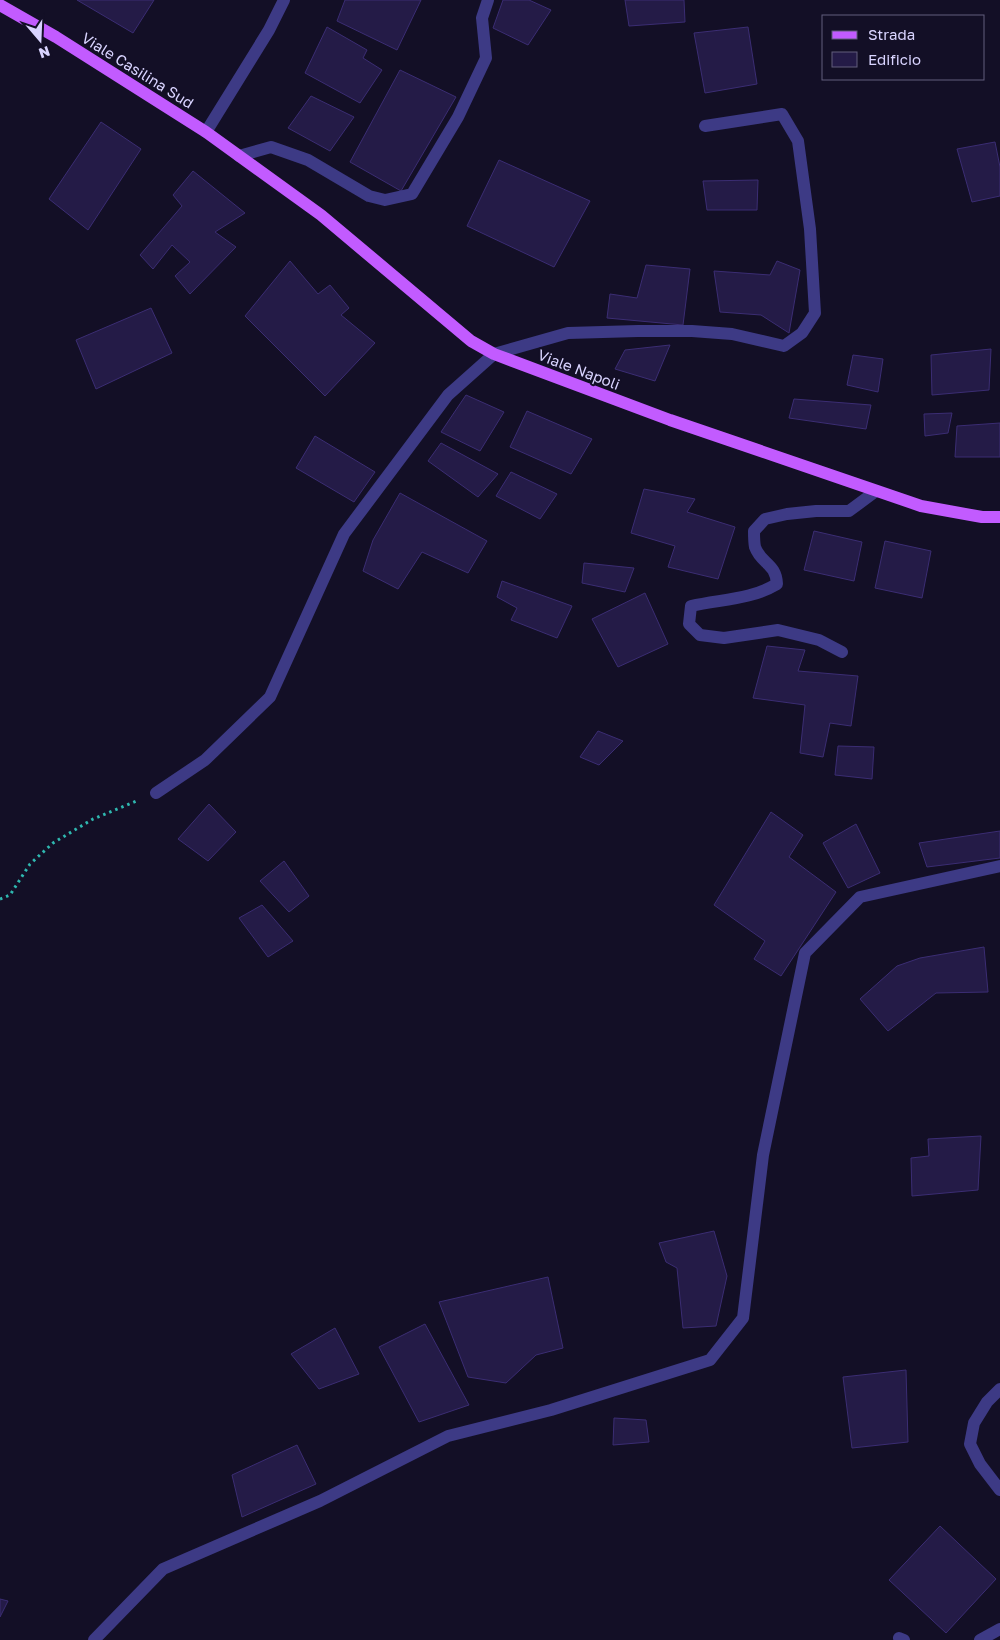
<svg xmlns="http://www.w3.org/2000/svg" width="1000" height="1640" viewBox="0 0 1000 1640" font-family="'Golos Text',sans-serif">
	<rect width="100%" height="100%" fill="#130f26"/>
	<path fill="#241b47" stroke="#3b2d73" d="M77,0h77l-21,33z
		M345,0h76l-24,50 -60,-29z
		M503,0h26l22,10 -23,35 -35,-17z
		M625,0h59l1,22 -56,4z
		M327,27l40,23 -4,8 19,12 -22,33 -55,-30z
		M748,27l9,57 -52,9 -11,-60z
		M400,70l56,27 -55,94 -51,-29z
		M311,96l43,21 -24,34 -42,-23z
		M101,122l40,27 -53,81 -39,-31z
		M995,142l5,25v29l-28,6 -15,-53z
		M499,160l91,41 -36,66 -87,-41z
		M193,171l52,42 -30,19 21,15 -46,47 -15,-18 15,-14 -18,-17 -19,24 -13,-14 42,-49 -9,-11z
		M758,180l-1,30h-50l-4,-29z
		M290,261l28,33 12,-9 19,23 -8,7 34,28 -50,53 -80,-80z
		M777,261l23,9 -11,63 -28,-18 -41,-3 -6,-41 56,4z
		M646,265l44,4 -7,56 -76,-7 3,-24 27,4z
		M151,308l21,45 -76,36 -20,-49z
		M670,345l-15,36 -40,-12 10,-19z
		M991,349l-2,41 -57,5 -1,-40z
		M853,355l30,4 -5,33 -31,-7z
		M466,395l38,17 -24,39 -39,-19z
		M794,399l77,6 -5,24 -77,-11z
		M527,411l65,28 -21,35 -61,-27z
		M952,413l-4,20 -23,3 -1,-22z
		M1000,423v34h-45l2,-31z
		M315,436l60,36 -21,30 -58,-34z
		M441,443l57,31 -20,23 -50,-36z
		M511,472l46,22 -17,25 -44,-23z
		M644,489l51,10 -8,13 48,15 -17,52 -50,-12 7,-21 -44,-13z
		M400,493l87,48 -19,32 -46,-21 -24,37 -35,-18 10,-31z
		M814,531l48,11 -8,39 -50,-11z
		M885,541l46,10 -9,47 -47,-10z
		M584,563l50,5 -9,24 -43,-9z
		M502,581l70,25 -15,32 -46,-18 6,-12 -20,-11z
		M645,593l23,51 -50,23 -26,-48z
		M767,646l38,4 -7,21 60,5 -7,50 -21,-3 -7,34 -23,-4 5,-48 -52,-7z
		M598,731l25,10 -24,24 -19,-8z
		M838,746l36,1 -2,32 -37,-4z
		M209,804l27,28 -28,29 -30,-22z
		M771,812l32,23 -14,22 47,35 -55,84 -27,-17 11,-18 -51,-36z
		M856,824l24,49 -32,15 -25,-45z
		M1000,831v27l-73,9 -8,-24z
		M284,861l25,35 -20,16 -29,-31z
		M262,905l31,36 -25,16 -29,-39z
		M984,947l4,45 -52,1 -48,38 -28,-32 37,-33 23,-8z
		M981,1136l-3,54 -66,6 -1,-38 18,-2 -1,-17z
		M714,1231l13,45 -11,50 -33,2 -6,-60 -11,-6 -7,-19z
		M548,1277l15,71 -27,7 -30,28 -38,-6 -29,-75z
		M425,1324l44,81 -50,17 -40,-75z
		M335,1328l24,46 -40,15 -28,-35z
		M906,1370l2,72 -56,6 -9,-71z
		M614,1418l32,2 3,22 -36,3z
		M297,1445l19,39 -74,33 -10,-42z
		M940,1526l56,53 -50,54 -57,-53z
		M0,1599l8,2 -8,16z"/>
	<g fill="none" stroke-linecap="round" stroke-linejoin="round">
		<path stroke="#2fb8b0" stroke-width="3" stroke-dasharray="2.5 4" stroke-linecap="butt" d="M0,899l10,-4 20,-31 23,-21 40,-24 46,-19"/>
		<path stroke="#3d3a85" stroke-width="12" d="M206,132l63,-102 15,-30
			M239,156l32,-9 37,13 61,36 16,4 27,-6 46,-77 28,-59 -4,-40 6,-18
			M842,652l-23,-12 -41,-10 -54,8 -24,-3 -11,-11 2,-18c31,-7 59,-6 86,-22 -1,-21 -16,-20 -22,-37 -1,-5 -1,-11 -1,-16l11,-12 22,-5 29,-3h33l27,-20
			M156,793l49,-33 65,-63 74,-163 104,-139 46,-41 74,-21 70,-2h54l40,3 52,12 18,-13 13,-20 -5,-84 -12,-88 -16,-27 -77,12
			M1000,1389l-13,13 -13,21 -4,21 10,20 20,26
			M899,1638l5,2
			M94,1640l69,-71 157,-68 128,-65 103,-26 159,-50 33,-42 20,-163 42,-202 55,-56 140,-31
			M980,1640l20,-11"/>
		<path stroke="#c25bff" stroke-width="12" d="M0,5l56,32 150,95 115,83 150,126 23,13 176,66 251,86 61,11h18"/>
	</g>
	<g text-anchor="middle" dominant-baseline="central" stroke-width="4" stroke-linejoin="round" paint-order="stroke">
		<g font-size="15" fill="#d9d4ff" stroke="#130f26">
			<text transform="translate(138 70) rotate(32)">Viale Casilina Sud</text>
			<text transform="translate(579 369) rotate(21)">Viale Napoli</text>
		</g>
	</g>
	<rect x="822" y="15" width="162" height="65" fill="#130f26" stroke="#625e7d"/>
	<rect x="832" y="31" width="25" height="8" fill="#c25bff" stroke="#625e7d"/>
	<text x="868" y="40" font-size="15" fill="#d9d4ff">Strada</text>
	<rect x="832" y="52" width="25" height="15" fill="#241b47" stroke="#625e7d"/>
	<text x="868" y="65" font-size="15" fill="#d9d4ff">Edificio</text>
	<g transform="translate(40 40) rotate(161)" stroke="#130f26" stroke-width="4" paint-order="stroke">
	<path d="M0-4L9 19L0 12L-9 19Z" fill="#d9d4ff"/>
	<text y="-8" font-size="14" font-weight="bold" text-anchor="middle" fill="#d9d4ff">N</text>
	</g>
</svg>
